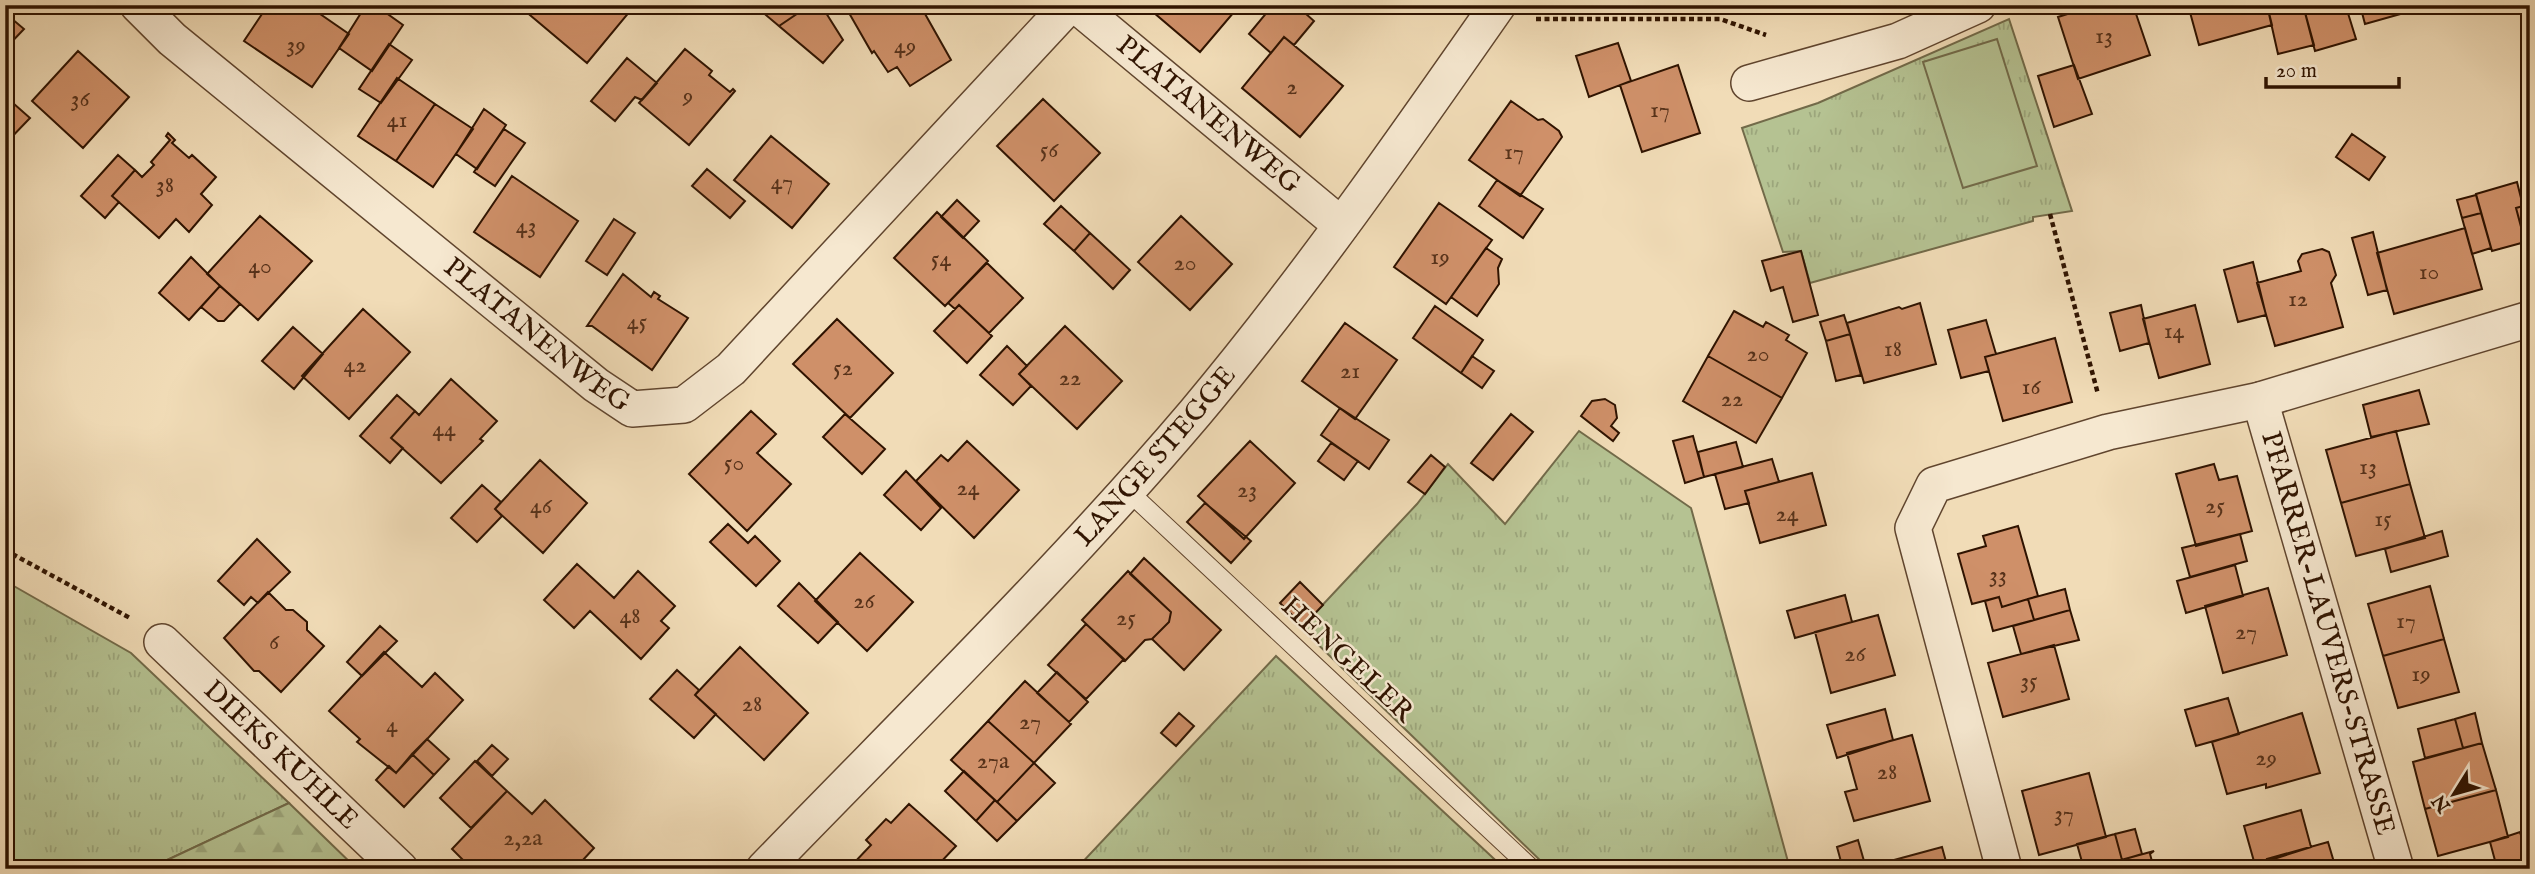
<svg xmlns="http://www.w3.org/2000/svg" width="2535" height="874" viewBox="0 0 2535 874" font-family="'IM FELL English',serif">
	<defs>
		<pattern id="grass-tufts" width="24" height="20" patternUnits="userSpaceOnUse" patternTransform="scale(1.75)"><rect width="24" height="20" fill="#b5c292"/><path d="M3 7l-1-3M5 7V3M7 7l1-3M15 17l-1-3M17 17v-4M19 17l1-3" fill="none" stroke="#9ca67c"/></pattern>
		<pattern id="forest-firs" width="22" height="20" patternUnits="userSpaceOnUse" patternTransform="scale(1.75)"><rect width="22" height="20" fill="#b5c292"/><path d="M5 1l3.5 6h-7zM16 11l3.5 6h-7z" fill="#9ca67c"/></pattern>
	</defs>
	<rect width="100%" height="100%" fill="#f1dcb7"/>
	<filter id="stains"><feTurbulence type="fractalNoise" baseFrequency=".00286" numOctaves="4"/><feColorMatrix values="0 0 0 0 .2 0 0 0 0 .09 0 0 0 0 .02 0 0 0 .5 -.17"/></filter>
	<radialGradient id="worn" r=".72"><stop offset=".6" stop-color="#630" stop-opacity="0"/><stop offset="1" stop-color="#630" stop-opacity=".3"/></radialGradient>
	<path fill="url(#grass-tufts)" stroke="#726a49" stroke-width="2" d="M2009,19l63,192 -39,6v4l-223,62 -9,-32 -18,1 -41,-124 76,-25z
		M1579,431l112,77 99,361h-241l-248,-241 116,-124 31,-40 57,60z
		M5,581l126,72 158,150 -141,66h-143z
		M1276,656l229,213h-429z"/>
	<path fill="url(#forest-firs)" stroke="#726a49" stroke-width="2" d="M289,803l68,66h-209z"/>
	<path fill="#b5c292" stroke="#726a49" stroke-width="2" d="M1997,39l40,127 -74,22 -40,-126z"/>
	<path fill="#cf9069" stroke="#2f1300" stroke-width="2" d="M268,5h39l42,29 -37,53 -68,-46z
		M366,5h9l28,20 -31,46 -33,-23z
		M518,5h107l6,5 -44,53z
		M754,5h56l-31,21z
		M810,5h11l22,35 -20,23 -44,-37z
		M920,5l31,55 -41,26 -13,-19 -9,5 -14,-21 -2,2 -27,-47z
		M1158,5h82l-40,47 -47,-40z
		M1273,5h23l18,16 -20,24 -10,-8 -13,16 -22,-19z
		M2096,5h37l17,50 -72,24 -20,-62z
		M2188,5h79l5,20 -73,20z
		M2267,5h36l11,40 -36,9z
		M2303,5h32l2,8 10,-3 9,29 -41,12z
		M2360,5h42l2,8 -39,11z
		M5,13l19,16 -19,20z
		M1284,37l59,49 -43,51 -58,-49z
		M1618,43l13,38 -42,16 -13,-41z
		M389,44l23,16 -31,43 -22,-14z
		M685,49l27,22 -3,4 21,17 3,-3 2,2 -46,54 -50,-42z
		M78,51l51,46 -46,51 -51,-47z
		M627,58l30,25 -15,17 -7,-3 -20,24 -24,-20z
		M1678,65l22,68 -58,19 -22,-67z
		M2074,65l18,49 -38,13 -16,-51z
		M397,78l38,26 -39,57 -38,-25z
		M5,96l25,22 -25,26z
		M1043,99l57,54 -46,48 -57,-55z
		M1511,101l27,19 5,-1 16,12 3,6 -42,59 -51,-36z
		M435,104l38,25 -40,58 -37,-26z
		M484,109l22,16 -29,44 -21,-15z
		M504,129l21,14 -30,43 -21,-14z
		M168,133l7,7 -3,3 17,15 3,-3 24,22 -15,17 11,11 -23,27 -13,-13 -17,19 -47,-42 23,-26 7,7 12,-12 -3,-3 19,-22 -4,-4z
		M2352,134l33,23 -16,23 -33,-23z
		M771,136l58,48 -37,44 -58,-48z
		M118,155l17,15 -23,26 7,6 -14,16 -24,-22z
		M707,169l38,32 -15,17 -38,-32z
		M512,176l66,45 -38,56 -66,-45z
		M1497,180l46,29 -20,29 -44,-32z
		M2517,182l6,24 -7,2 9,34 -33,9 -16,-57z
		M2476,195l5,18 -19,5 -5,-18z
		M957,200l22,21 -16,17 -22,-21z
		M1439,203l53,37 -46,64 -52,-37z
		M2530,204v55l-14,-51z
		M1061,206l29,27 -16,18 -30,-27z
		M937,212l51,49 -43,45 -51,-48z
		M2481,213l10,35 -19,6 -10,-36z
		M260,216l52,45 -54,59 -51,-46z
		M1181,216l51,48 -42,46 -52,-48z
		M614,219l21,14 -28,42 -21,-14z
		M2465,228l17,61 -88,25 -17,-61z
		M2373,232l14,58 -19,5 -16,-57z
		M1090,233l40,37 -17,19 -39,-38z
		M1486,248l16,11 -4,9 1,16 -22,32 -26,-19z
		M2322,249l7,3 7,23 -5,8 12,44 -68,19 -18,-63 44,-12 -3,-10 4,-7z
		M1801,251l17,64 -25,7 -10,-35 -12,4 -9,-30z
		M191,257l29,29 -31,34 -30,-27z
		M2253,262l13,53 -28,7 -14,-52z
		M987,263l36,35 -34,35 -30,-28 -4,4 -7,-6z
		M623,274l28,23 3,-5 6,4 -2,3 30,19 -36,52 -60,-44h-5z
		M220,286l20,18 -16,17h-6l-17,-14z
		M1920,303l16,61 -72,19 -17,-60 52,-16 3,2z
		M959,305l33,31 -25,27 -33,-32z
		M2141,305l8,38 -29,8 -10,-38z
		M2195,305l15,59 -51,14 -16,-59z
		M1435,306l48,34 -22,33 -48,-35z
		M363,309l47,43 -61,67 -47,-43z
		M1734,311l29,16 3,-5 23,13 -3,5 21,13 -25,45 -74,-42z
		M1844,315l6,19 -24,7 -6,-19z
		M837,319l56,54 -43,45 -57,-54z
		M1986,320l10,34 -11,3 4,14 -28,7 -13,-48z
		M1345,323l52,37 -42,59 -53,-38z
		M1065,326l57,55 -45,48 -58,-55z
		M293,327l30,27 -29,35 -32,-28z
		M1850,334l11,41 -25,6 -10,-40z
		M2055,338l17,64 -69,19 -18,-64z
		M1007,346l20,20 -8,8 12,12 -18,19 -33,-30z
		M1472,356l22,15 -12,17 -21,-15z
		M1708,356l74,42 -26,45 -73,-42z
		M451,379l46,42 -17,18 3,2 -42,42 -50,-45 24,-27 4,4z
		M2419,390l10,34 -58,13 -8,-32z
		M397,395l18,16 -24,27 12,10 -13,15 -30,-27z
		M1605,399l10,6 2,13 -6,8 8,7 -6,8 -32,-25 11,-15z
		M1340,408l49,32 -20,29 -48,-34z
		M751,411l25,23 -19,19 34,31 -44,47 -58,-57z
		M845,414l40,35 -23,25 -39,-37z
		M1511,414l22,18 -40,48 -22,-17z
		M2396,431l14,53 -69,19 -15,-53z
		M1693,436l11,41 -19,6 -12,-42z
		M967,441l52,49 -45,48 -58,-57 25,-26 7,6z
		M1250,441l45,42 -51,56 -46,-43z
		M1736,442l7,25 -39,10 -6,-25z
		M1331,443l27,18 -14,19 -26,-19z
		M1431,455l14,12 -20,27 -17,-12z
		M1772,459l7,23 -34,9 4,12 -24,6 -10,-35z
		M540,460l47,43 -44,50 -48,-44z
		M2214,464l5,16 18,-4 15,55 -56,15 -20,-72z
		M906,471l35,37 -20,22 -37,-35z
		M1812,473l14,52 -66,18 -15,-52z
		M2410,484l15,54 -69,18 -15,-53z
		M482,485l19,17 -6,7 7,7 -25,26 -26,-24z
		M1205,503l46,38 -20,22 -44,-41z
		M728,524l20,19 7,-7 25,25 -24,25 -46,-44z
		M2018,526l20,70 -36,11 -3,-10 -27,7 -14,-50 28,-8 -3,-10z
		M2442,531l6,25 -57,16 -6,-23z
		M2240,534l7,27 -57,16 -8,-29z
		M257,539l33,33 -32,31 -7,-6 -7,8 -26,-24z
		M860,553l53,49 -46,49 -52,-50z
		M1144,558l77,72 -37,40 -32,-31 17,-17 2,-10 -41,-38z
		M577,564l37,34 24,-27 37,35 -14,15 8,7 -28,31 -51,-48 -16,17 -30,-28z
		M2235,565l8,31 -57,17 -9,-32z
		M1128,571l43,41 -2,10 -17,17 -7,1 -20,21 -43,-41z
		M1300,582l23,23 -20,21 -23,-23z
		M799,583l39,39 -20,21 -40,-37z
		M2430,586l14,53 -61,17 -15,-52z
		M2268,588l19,67 -64,18 -18,-67z
		M2065,589l5,21 -36,10 -6,-21z
		M268,592l18,18h7l14,12v8l17,16 -43,46 -22,-21h-5l-30,-33z
		M1845,595l7,27 -57,16 -8,-27z
		M1999,597l3,10 26,-8 6,21 -41,11 -8,-30z
		M2070,610l9,30 -58,14 -8,-28z
		M1878,615l17,60 -64,18 -16,-61z
		M1086,624l38,35 -38,40 -38,-34z
		M380,626l17,15 -35,35 -15,-14z
		M2444,639l15,53 -61,16 -15,-52z
		M2054,645l15,54 -66,18 -15,-54z
		M740,647l68,66 -44,47 -69,-65z
		M384,652l38,35 13,-14 28,27 -67,73 -39,-31 3,-3 -31,-28z
		M677,670l22,20 -4,5 21,19 -22,24 -44,-39z
		M1057,672l31,30 -19,20 -32,-29z
		M1025,681l46,43 -37,39 -46,-42z
		M2228,698l11,36 -43,12 -11,-36z
		M1885,709l8,31 -56,18 -10,-33z
		M1179,713l15,13 -18,20 -15,-13z
		M2302,713l18,60 -54,15v-4l-39,10 -15,-52z
		M2475,713l7,30 -19,5 -8,-29z
		M2455,719l8,29 -38,10 -7,-29z
		M988,721l46,42 -37,39 -46,-42z
		M1912,735l18,66 -76,20 -9,-29 12,-3 -10,-36z
		M427,739l22,20 -15,16 -22,-21z
		M2482,743l14,47 -71,19 -12,-47z
		M492,745l16,14 -16,17 -15,-15z
		M412,754l22,21 -30,32 -28,-27 13,-14 7,7z
		M475,761l32,30 -36,37 -31,-30z
		M1034,763l21,20 -38,38 -20,-19z
		M964,771l31,29 -19,21 -31,-30z
		M2089,773l17,64 -67,18 -17,-64z
		M2496,790l12,47 -70,19 -13,-47z
		M507,791l25,23 13,-14 49,48 -12,13 8,8h-118l-20,-20z
		M995,800l22,21 -20,20 -21,-20z
		M909,804l47,42 -18,19 3,4h-85l-4,-4 19,-20 -5,-5 20,-21 5,4z
		M2301,810l10,37 -56,18 -11,-39z
		M2135,829l7,25 -20,6 -7,-26z
		M2520,832l8,28 -31,8 -7,-26z
		M2115,834l7,26 -38,9 -7,-25z
		M1858,840l8,28 -23,1 -6,-22z
		M2328,842l8,27h-66l-3,-10z
		M1942,847l6,22h-63l-2,-6z
		M2154,851l-4,3 4,15h-66z"/>
	<g fill="none" stroke-linecap="round" stroke-linejoin="round">
		<g stroke="#60452e" stroke-width="20">
			<path id="service" d="M1127,490l405,379"/>
		</g>
		<g stroke="#60452e" stroke-width="38">
			<g id="minor">
				<path id="s1" d="M138,5l34,34 424,346 36,24 52,-4 47,-36 338,-364"/>
				<path id="s2" d="M1076,5l265,220"/>
				<path d="M1749,83l149,-42 80,-36"/>
				<path id="s3" d="M2260,400l136,469"/>
				<path id="s4" d="M162,642l238,227"/>
				<path id="s5" d="M764,869c145,-150 296,-297 431,-456 109,-130 206,-269 303,-408"/>
				<path d="M2004,869l-91,-341 21,-43 174,-53 152,-32 270,-81"/>
			</g>
		</g>
		<path stroke="#2f1300" stroke-width="4.5" stroke-dasharray="5 3.5" stroke-linecap="butt" d="M1536,19h184l46,16
			M2050,214l48,180
			M5,550l125,68"/>
		<use href="#service" stroke="#f6e8d0" stroke-width="18"/>
		<use href="#minor" stroke="#f6e8d0" stroke-width="35"/>
	</g>
	<g text-anchor="middle" dominant-baseline="central" stroke-width="5" stroke-linejoin="round" paint-order="stroke">
		<g font-size="24" fill="#57321a">
			<text x="2104" y="36">13</text>
			<text x="296" y="45">39</text>
			<text x="905" y="46">49</text>
			<text x="1292" y="87">2</text>
			<text x="688" y="96">9</text>
			<text x="80" y="99">36</text>
			<text x="1660" y="110">17</text>
			<text x="397" y="120">41</text>
			<text x="1049" y="150">56</text>
			<text x="1514" y="152">17</text>
			<text x="782" y="182">47</text>
			<text x="165" y="185">38</text>
			<text x="526" y="226">43</text>
			<text x="1440" y="257">19</text>
			<text x="941" y="259">54</text>
			<text x="1185" y="263">20</text>
			<text x="260" y="266">40</text>
			<text x="2429" y="272">10</text>
			<text x="2298" y="299">12</text>
			<text x="637" y="322">45</text>
			<text x="2174" y="331">14</text>
			<text x="1893" y="349">18</text>
			<text x="1758" y="354">20</text>
			<text x="355" y="365">42</text>
			<text x="843" y="368">52</text>
			<text x="1350" y="371">21</text>
			<text x="1070" y="378">22</text>
			<text x="2031" y="387">16</text>
			<text x="1732" y="399">22</text>
			<text x="444" y="429">44</text>
			<text x="734" y="463">50</text>
			<text x="2368" y="467">13</text>
			<text x="968" y="488">24</text>
			<text x="1247" y="490">23</text>
			<text x="541" y="506">46</text>
			<text x="2215" y="506">25</text>
			<text x="1787" y="514">24</text>
			<text x="2383" y="519">15</text>
			<text x="1998" y="575">33</text>
			<text x="864" y="601">26</text>
			<text x="630" y="616">48</text>
			<text x="1126" y="618">25</text>
			<text x="2406" y="621">17</text>
			<text x="2246" y="632">27</text>
			<text x="274" y="642">6</text>
			<text x="1855" y="654">26</text>
			<text x="2421" y="674">19</text>
			<text x="2029" y="681">35</text>
			<text x="752" y="704">28</text>
			<text x="1030" y="722">27</text>
			<text x="392" y="725">4</text>
			<text x="2266" y="758">29</text>
			<text x="993" y="761">27a</text>
			<text x="1887" y="772">28</text>
			<text x="2064" y="814">37</text>
			<text x="523" y="838">2,2a</text>
		</g>
		<g font-size="28" fill="#2f1300" stroke="#f6e8d0">
			<text stroke="none"><textPath href="#s2" startOffset="172">PLATANENWEG</textPath></text>
			<text stroke="none"><textPath href="#s1" startOffset="518">PLATANENWEG</textPath></text>
			<text stroke="none"><textPath href="#s5" startOffset="569">LANGE STEGGE</textPath></text>
			<text stroke="none"><textPath href="#s3" startOffset="243">PFARRER-LAUVERS-STRASSE</textPath></text>
			<text transform="translate(1347 660) rotate(43)">HENGELER</text>
			<text stroke="none"><textPath href="#s4" startOffset="164">DIEKS KUHLE</textPath></text>
		</g>
	</g>
	<rect width="2535" height="874" fill="none" stroke="#f1dcb7" stroke-width="28"/>
	<rect x="7" y="7" width="2521" height="860" fill="none" stroke="#2f1300" stroke-width="3.5"/>
	<rect x="14" y="14" width="2507" height="846" fill="none" stroke="#2f1300" stroke-width="2"/>
	<g transform="translate(2454 794) rotate(233)" stroke="#f6e8d0" stroke-width="5" paint-order="stroke">
	<path d="M0-5L12 26L0 18L-12 26Z" fill="#2f1300"/>
	<text y="-10" font-size="19" font-weight="bold" text-anchor="middle" fill="#2f1300">N</text>
	</g>
	<path d="M2266 77v10h133v-10" fill="none" stroke="#2f1300" stroke-width="3.5"/>
	<text x="2276" y="77" font-size="21" fill="#2f1300" stroke="#f6e8d0" stroke-width="5" paint-order="stroke">20 m</text>
	<rect width="100%" height="100%" filter="url(#stains)"/>
	<rect width="100%" height="100%" fill="url(#worn)"/>
</svg>
